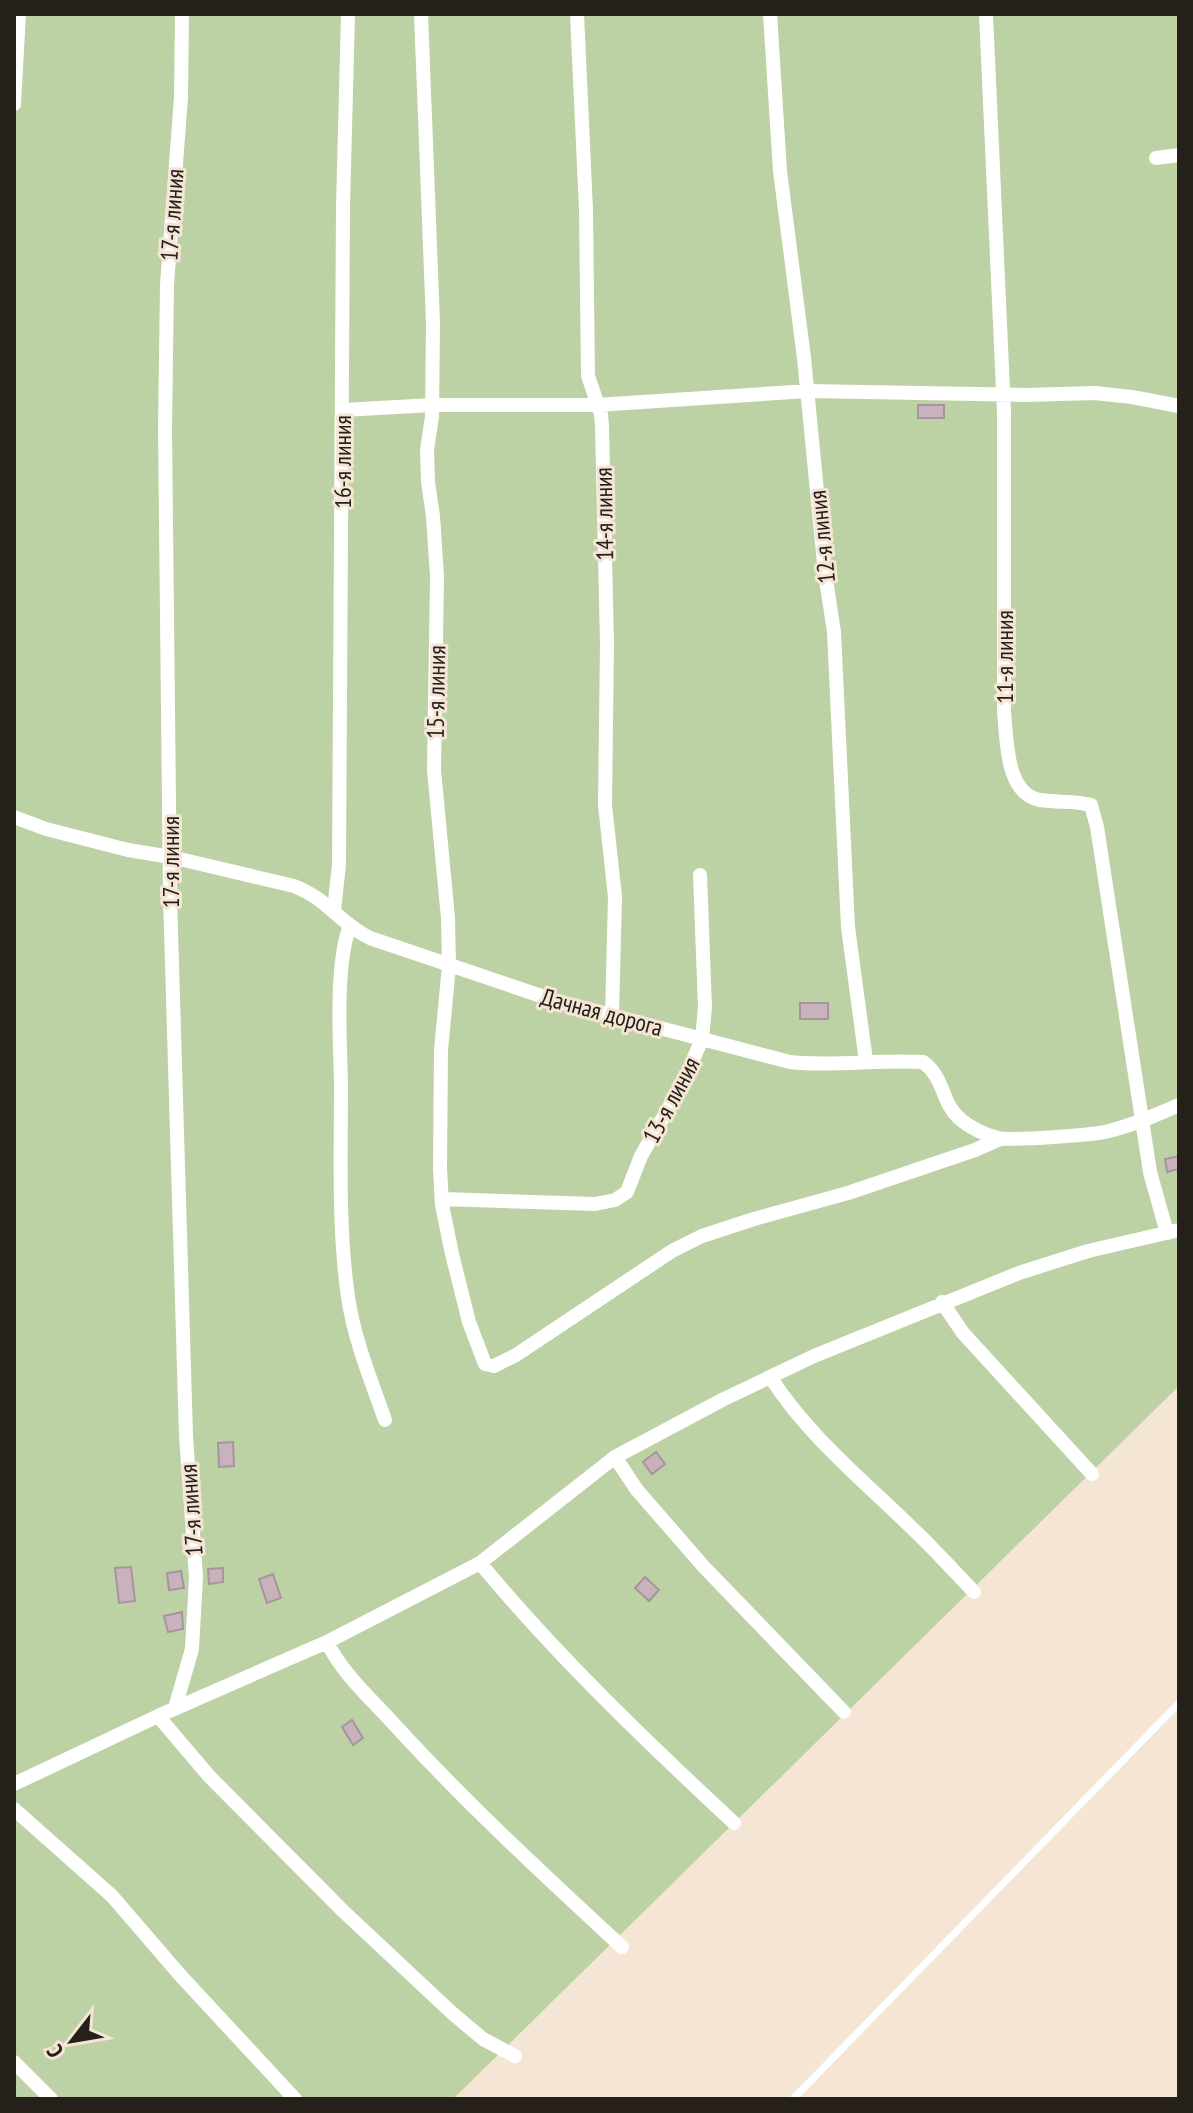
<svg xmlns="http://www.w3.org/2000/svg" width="1193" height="2113" viewBox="0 0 1193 2113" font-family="'PT Sans Narrow',sans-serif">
	<rect width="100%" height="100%" fill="#f5e5d5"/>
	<path fill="#bcd1a4" d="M14,14h1165v1372l-726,713h-439z"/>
	<path fill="#c8b2bb" stroke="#a9939c" stroke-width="2" d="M918,405h26v13h-26z
		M800,1003h28v16h-28z
		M1179,1156v13l-12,3 -2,-13z
		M233,1442l1,24 -15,1 -1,-24z
		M656,1452l9,12 -13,10 -9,-12z
		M131,1567l4,34 -16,2 -4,-35z
		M223,1568v14l-14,2 -1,-15z
		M181,1571l3,17 -15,2 -2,-17z
		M273,1574l8,24 -14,5 -8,-24z
		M645,1577l14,13 -10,11 -14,-13z
		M182,1612l1,17 -15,3 -4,-16z
		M352,1720l11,18 -10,7 -11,-18z"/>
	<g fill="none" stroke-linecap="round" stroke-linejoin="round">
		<path stroke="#fff" stroke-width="7" d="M793,2099l386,-396"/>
		<path stroke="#fff" stroke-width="14" d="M421,14l12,310 -1,93 -5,33 1,32 5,34 4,60 -3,194 14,148 1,48 -8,84 -1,118 2,37 10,49 17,68 16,42 9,2 22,-11 156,-104 30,-15 52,-17 94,-26 127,-43 25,-11
			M577,14l9,196 2,166 13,38 1,12 5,217 -2,162 10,92 -3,118
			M770,14l10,157 24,187 21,215 9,59 14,295 18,134
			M986,14l18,398v300c3,26 1,82 36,88 18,3 34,0 51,5l6,22 53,345 17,61
			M14,104l5,-90
			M1156,158l23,-3
			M343,410l90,-5h164l211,-14 218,4 69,-2 37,4 47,9
			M14,817l32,12 82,21 43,7 123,29c34,13 45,37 76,52l183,62 237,62c44,5 88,-3 133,0 22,16 18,40 36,56 10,9 26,17 39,20 12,3 97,-3 111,-7 25,-6 47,-16 70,-26
			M334,910l5,-45 4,-659 5,-192
			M350,926c-15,37 -10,116 -9,158 0,70 -3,143 7,213 6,42 23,83 37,123
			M442,1199l153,5 20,-4 12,-8 14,-36 42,-73 19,-44 3,-32 -5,-132
			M942,1302l21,31 129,141
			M771,1378c37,58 94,104 143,152 21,20 40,41 60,62
			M615,1457l22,33 67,77 140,145
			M480,1563c77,93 166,178 254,260
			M327,1642c15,31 43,56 66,81 72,79 151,152 229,224
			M175,1708l17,-59 4,-72 -10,-141 -16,-540 -5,-467 2,-144 14,-188 1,-83
			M158,1716l51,60 133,134 109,102 32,27 32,17
			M14,1784l144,-68 169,-74 153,-79 135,-106 109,-58 90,-43 205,-83 69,-22 91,-21
			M14,1809l98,87 68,79 115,124
			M14,2062l37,37"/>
	</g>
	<g text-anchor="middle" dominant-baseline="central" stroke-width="6" stroke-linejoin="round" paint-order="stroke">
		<g font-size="24" fill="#25201a" stroke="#f5e5d5">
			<text transform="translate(172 215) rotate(-86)">17-я линия</text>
			<text transform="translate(342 462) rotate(-90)">16-я линия</text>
			<text transform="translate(604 514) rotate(-91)">14-я линия</text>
			<text transform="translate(822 537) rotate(-96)">12-я линия</text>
			<text transform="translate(1004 657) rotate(-90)">11-я линия</text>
			<text transform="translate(436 692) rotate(-89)">15-я линия</text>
			<text transform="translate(170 862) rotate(-90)">17-я линия</text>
			<text transform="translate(602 1012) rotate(15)">Дачная дорога</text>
			<text transform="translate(671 1100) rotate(-62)">13-я линия</text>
			<text transform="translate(191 1510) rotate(-94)">17-я линия</text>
		</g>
	</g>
	<rect width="1193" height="2113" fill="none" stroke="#25201a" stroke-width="32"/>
	<g transform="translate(72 2041) rotate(239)" stroke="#f5e5d5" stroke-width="6" paint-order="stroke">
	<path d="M0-6L14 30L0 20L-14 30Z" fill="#25201a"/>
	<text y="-12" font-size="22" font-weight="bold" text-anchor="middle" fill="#25201a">С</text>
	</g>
</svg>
